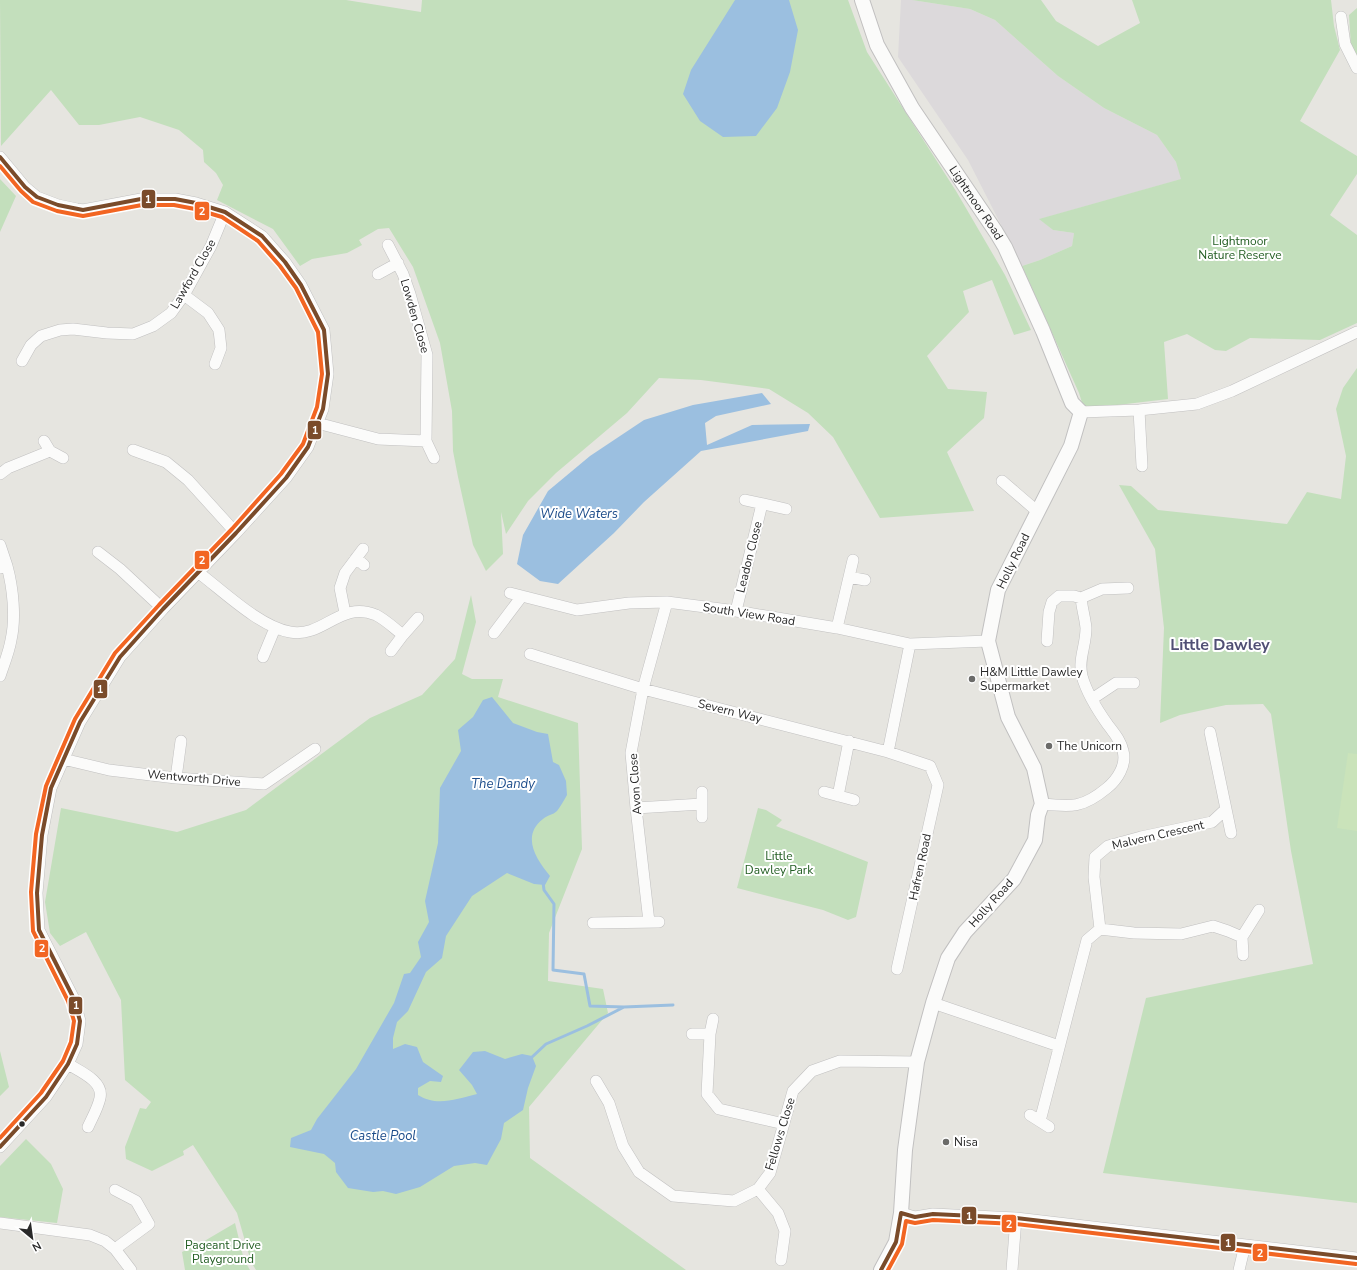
<svg xmlns="http://www.w3.org/2000/svg" width="1357" height="1270" viewBox="0 0 1357 1270" font-family="'Nunito Sans',sans-serif">
	<rect width="100%" height="100%" fill="#e6e5e0"/>
	<path fill="#dcd9db" d="M901,0h11l58,9 25,11 63,56 46,32 53,27 19,27 6,17 -142,40 13,11 21,3 -2,13 -32,14 -18,6 -54,-106 -70,-103z"/>
	<path fill="#c3dfbc" d="M0,0h346l75,12 1,-12h426l19,52 89,139 49,84 26,55 -17,5 -22,-55 -29,11 6,21 -42,44 21,33 39,3 -3,26 -37,34 27,59 -94,7 -47,-81 -25,-24 -39,-24 -68,-9 -42,-2 -32,35 -71,60 -28,28 -22,33 -5,-22 2,42 -17,17 -13,-26 -15,-68 -5,-26 -1,-40 -12,-68 -27,-76 -24,-39 -11,1 -19,11 3,5 -15,8 -35,6 -12,7 -27,-37 -56,-29 6,-15 -7,-12 -12,-11 -1,-12 -24,-20 -39,-13 -41,8h-20l-28,-35 -50,56z
		M912,0h129l15,21 42,25 42,-23 -8,-23h199l3,26 6,24 -40,71 57,35v18l-27,41 27,20v88l-37,17 -70,-2 -24,13 -11,-1 -28,-16 -23,8 4,57 -84,10 -5,-16 -57,-127 18,-6 32,-14 2,-13 -21,-3 -14,-11 142,-40 -5,-17 -19,-27 -53,-27 -46,-32 -63,-56 -25,-11z
		M1357,8v47l-6,-8 -2,-32z
		M0,179l16,17 -16,36z
		M1357,368v835l-254,-30 43,-175 167,-34 -22,-113 -20,-137 -8,-10 -37,1 -46,10 -20,8 4,-95 -9,-79 -36,-64 12,1 27,24 129,14 20,-32 34,7 5,-43 -10,-47 7,-21z
		M471,595l5,27 -14,52 10,5h31l-5,18 80,26 4,126 -33,84 -1,48 55,8 5,24 -79,94 1,51 156,112h-430l-5,-8 -14,-49 -44,-68 -10,6 1,4 -32,16 -26,-12 -1,-12 15,-39 6,1 5,-7 -26,-22 -4,-80 -35,-68 -26,14 -10,-13 -5,-31 16,-94 116,24 69,-22 124,-92 52,-23 33,-36z
		M758,808l8,2 16,10 -6,6 92,36 -12,55 -8,3 -25,-10 -86,-22z
		M0,1051l9,36 -9,9z
		M26,1139l25,25 12,25 -6,34 -57,-6v-51z
		M235,1223l9,37 6,10h-65l-3,-18 19,-9z"/>
	<path fill="#cae3ba" d="M1348,753l9,1v77l-20,-3z"/>
	<path fill="#9bbfe0" d="M735,0h54l9,30 -8,42 -13,36 -21,28 -33,1 -23,-16 -17,-27 8,-24z
		M762,393l9,11 -55,12 -11,7 2,22 45,-20 58,-1 -2,7 -107,20 -57,51 -30,31 -56,51 -18,-3 -23,-17 6,-29 25,-44 42,-35 54,-36 49,-15z
		M492,697l21,26 24,9 11,2 5,28 6,3 7,16 1,14c-3,5 -6,11 -10,16 -4,4 -10,4 -14,8 -22,17 -7,40 7,57l-5,9 -11,-1 -27,-11 -35,23 -26,40 -4,22 -16,14 -18,39 -11,11 -4,16v11l12,-5 12,3 6,15 20,14 -2,6 -11,-1 -12,7v7c19,12 38,4 59,-1l-5,-9 -13,-15 14,-18 12,-1 20,8 17,-5 10,2 4,10 -8,22 -5,22 -19,13 -3,16 -14,26 -12,-2 -21,3 -34,21 -24,7 -13,-3 -10,1 -25,-4 -12,-16 -1,-9 -11,-9 -34,-7 1,-9 20,-8 6,-11 39,-50 38,-66 10,-29 6,-1 11,-16 -3,-15 11,-20 -4,-21 13,-58 2,-55 21,-37 -3,-21 15,-13 10,-17z"/>
	<g fill="none" stroke-linecap="round" stroke-linejoin="round">
		<path stroke="#9bbfe0" stroke-width="3" d="M543,882l1,8 10,14 -1,66 31,4 6,32 34,1
			M531,1058l15,-14 41,-18 37,-19 49,-2"/>
		<g stroke="#c1c0c0" stroke-width="12">
			<path id="minor" d="M1341,17l4,27 12,24
				M0,157l25,30 12,10 21,8 19,4 6,1 58,-11h34l21,4 29,9 37,24 23,26 16,23 23,45 4,44 -5,35 -15,38 -22,31 -50,55 -73,76 -43,48 -40,65 -29,66 -9,47 -5,58 2,37 35,69 6,22 -3,23 -9,20 -22,33 -46,50
				M378,274l20,-11
				M184,295l24,18 11,17 2,18 -6,16
				M22,361l9,-16 10,-9 19,-6 13,-1 34,4 26,1 20,-8 18,-13 13,-18 27,-49 14,-34
				M1139,410l3,56
				M1081,412l58,-2 58,-6 35,-13 125,-59
				M317,423l61,16 48,2 1,-86 -17,-61 -7,-20 -15,-29
				M426,441l8,17
				M133,450l33,12 22,18 48,53
				M50,451l13,7
				M0,474l8,-6 42,-17 -6,-10
				M1002,481l36,31
				M745,500l41,9
				M0,545l7,21 -7,2
				M98,552l22,17 43,40
				M356,558l8,7
				M199,573c24,18 61,54 91,59 34,6 50,-32 86,-17 10,5 19,14 27,20l-12,16
				M849,577l16,3
				M510,593l67,17 52,-7 38,-1 69,9 101,17 73,16 78,-3
				M1081,598l21,-9 26,-1
				M736,611l26,-107
				M345,613l-5,-25 5,-15 18,-24
				M837,628l16,-68
				M494,633l28,-37
				M403,635l15,-17
				M530,654l113,35 245,63 42,14 8,19 -41,184
				M263,657l12,-29
				M0,676c4,-12 9,-24 11,-36 5,-22 2,-52 -4,-74
				M1092,699l24,-16h18
				M1210,732l21,101
				M888,752l22,-108
				M63,759l46,11 67,8 88,6 51,-35
				M176,778l5,-37
				M702,792v25
				M824,792l30,8
				M838,796l11,-55
				M1042,804c30,3 41,4 65,-16 10,-8 20,-23 16,-37 -2,-10 -9,-18 -15,-26 -10,-14 -21,-31 -26,-49 -4,-17 4,-30 4,-48 -1,-10 -4,-20 -5,-30l-7,-2h-15l-7,6 -3,10 -2,29
				M636,808l66,-4
				M649,922l-13,-114 -5,-55 12,-64 24,-87
				M593,923l66,-1
				M1100,929l34,4 47,1 32,-8 15,5 14,6
				M1243,955l-1,-18 17,-27
				M933,1003l126,43
				M713,1019l-3,15 -3,60 12,15 65,15
				M692,1034h18
				M68,1064c11,7 36,17 32,34 -2,10 -8,20 -12,29
				M596,1081l13,22 14,43 16,26 34,24 61,5 24,-12 12,-16 23,-82 19,-20 28,-10 77,1
				M1030,1115l19,12
				M1040,1121l47,-181 13,-11 -6,-52 1,-20 13,-11 33,-9 71,-15 14,-13
				M758,1189l20,24 7,18 -4,29
				M115,1190l21,11 13,23 -34,25
				M901,1213l14,4 18,-3 83,4 341,40
				M0,1223l90,12 15,6 10,8 16,21
				M1012,1270l4,-52
				M1239,1270l6,-25"/>
		</g>
		<g stroke="#c1c0c0" stroke-width="16">
			<g id="tertiary">
				<path id="s1" d="M862,0l15,45 35,63 84,124 9,15 38,84 29,72 9,9 -10,34 -73,144 -10,51 20,76 26,51 8,36 -4,11 -3,25 -21,39 -49,53 -17,26 -15,45 -16,59 -12,88 -4,63 -5,29 -15,28"/>
			</g>
		</g>
		<use href="#minor" stroke="#fbfbfa" stroke-width="11"/>
		<use href="#tertiary" stroke="#fbfbfa" stroke-width="14"/>
		<g stroke="#fff" stroke-width="7">
			<path id="bus-1" d="M0,157l25,30 12,10 21,8 25,5 58,-11h34l21,4 29,9 37,24 23,26 16,23 23,45 4,44 -5,35 -15,38 -22,31 -50,55 -73,76 -43,48 -40,65 -29,66 -9,47 -5,58 2,37 35,69 6,22 -3,23 -9,20 -22,33 -46,50
				M881,1270l15,-28 5,-29 14,4 18,-3 83,4 341,40"/>
		</g>
		<g stroke="#fff" stroke-width="7">
			<path id="bus-2" d="M0,166l21,25 12,11 24,9 26,5 59,-11h32l21,4 27,8 36,24 22,25 16,22 22,44 4,42 -5,33 -14,37 -22,30 -49,55 -73,76 -44,48 -40,66 -29,67 -10,48 -5,58 2,39 35,70 6,20 -3,21 -8,19 -22,32 -41,45
				M888,1270l14,-26 4,-23 9,2 18,-3 83,4 340,40"/>
		</g>
		<use href="#bus-1" stroke="#7a4b2a" stroke-width="4"/>
		<use href="#bus-2" stroke="#f26522" stroke-width="4"/>
	</g>
	<g fill="#6b6b69" stroke="#fff" stroke-width="1.5">
		<circle cx="972" cy="679" r="4"/>
		<circle cx="1049" cy="746" r="4"/>
		<circle cx="946" cy="1142" r="4"/>
	</g>
	<circle fill="#292929" stroke="#fff" stroke-width="1.5" cx="22" cy="1124" r="3.5"/>
	<g text-anchor="middle" dominant-baseline="central" stroke-width="4" stroke-linejoin="round" paint-order="stroke">
		<g font-size="12" fill="#292929" stroke="#fff">
			<text stroke="none"><textPath href="#s1" startOffset="234">Lightmoor Road</textPath></text>
			<text transform="translate(193 274) rotate(-60)">Lawford Close</text>
			<text transform="translate(415 316) rotate(74)">Lowden Close</text>
			<text transform="translate(749 557) rotate(-76)">Leadon Close</text>
			<text transform="translate(1013 561) rotate(-64)">Holly Road</text>
			<text transform="translate(749 614) rotate(9)">South View Road</text>
			<text transform="translate(730 711) rotate(14)">Severn Way</text>
			<text transform="translate(194 778) rotate(5)">Wentworth Drive</text>
			<text transform="translate(635 784) rotate(-94)">Avon Close</text>
			<text transform="translate(1158 835) rotate(-13)">Malvern Crescent</text>
			<text transform="translate(920 867) rotate(-78)">Hafren Road</text>
			<text transform="translate(991 903) rotate(-48)">Holly Road</text>
			<text transform="translate(780 1134) rotate(-73)">Fellows Close</text>
		</g>
		<g font-size="12" fill="#225d22" stroke="#fff">
			<text x="1240" y="241">Lightmoor<tspan x="1240" dy="14">Nature Reserve</tspan></text>
			<text x="779" y="856">Little<tspan x="779" dy="14">Dawley Park</tspan></text>
			<text x="223" y="1245">Pageant Drive<tspan x="223" dy="14">Playground</tspan></text>
		</g>
		<g font-size="12" fill="#292929" stroke="#fff" text-anchor="start">
			<text x="980" y="672">H&amp;M Little Dawley<tspan x="980" dy="14">Supermarket</tspan></text>
			<text x="1057" y="746">The Unicorn</text>
			<text x="954" y="1142">Nisa</text>
		</g>
		<g font-size="13" font-style="italic" fill="#1c4c8a" stroke="#fff">
			<text x="579" y="514">Wide Waters</text>
			<text x="503" y="784">The Dandy</text>
			<text x="383" y="1136">Castle Pool</text>
		</g>
		<g font-size="16" font-weight="bold" fill="#504f74" stroke="#fff">
			<text x="1220" y="645">Little Dawley</text>
		</g>
	</g>
	<g stroke="#fff" stroke-width="1.5">
		<rect x="141" y="189" width="15" height="20" rx="4" fill="#7a4b2a"/>
		<rect x="194" y="201" width="16" height="20" rx="4" fill="#f26522"/>
		<rect x="307" y="420" width="15" height="20" rx="4" fill="#7a4b2a"/>
		<rect x="194" y="550" width="16" height="20" rx="4" fill="#f26522"/>
		<rect x="93" y="679" width="15" height="20" rx="4" fill="#7a4b2a"/>
		<rect x="34" y="939" width="15" height="19" rx="4" fill="#f26522"/>
		<rect x="68" y="996" width="15" height="19" rx="4" fill="#7a4b2a"/>
		<rect x="961" y="1206" width="16" height="19" rx="4" fill="#7a4b2a"/>
		<rect x="1001" y="1214" width="16" height="19" rx="4" fill="#f26522"/>
		<rect x="1220" y="1233" width="16" height="19" rx="4" fill="#7a4b2a"/>
		<rect x="1252" y="1243" width="16" height="19" rx="4" fill="#f26522"/>
	</g>
	<g font-size="11" text-anchor="middle" font-weight="bold" fill="#fff">
		<text x="148" y="203">1</text>
		<text x="202" y="215">2</text>
		<text x="315" y="434">1</text>
		<text x="202" y="564">2</text>
		<text x="100" y="693">1</text>
		<text x="42" y="952">2</text>
		<text x="76" y="1009">1</text>
		<text x="969" y="1220">1</text>
		<text x="1009" y="1228">2</text>
		<text x="1228" y="1247">1</text>
		<text x="1260" y="1257">2</text>
	</g>
	<g transform="translate(32 1238) rotate(151)" stroke="#ffffff" stroke-width="3" paint-order="stroke">
	<path d="M0-3L7 15L0 10L-7 15Z" fill="#292929"/>
	<text y="-6" font-size="11" font-weight="bold" text-anchor="middle" fill="#292929">N</text>
	</g>
</svg>
